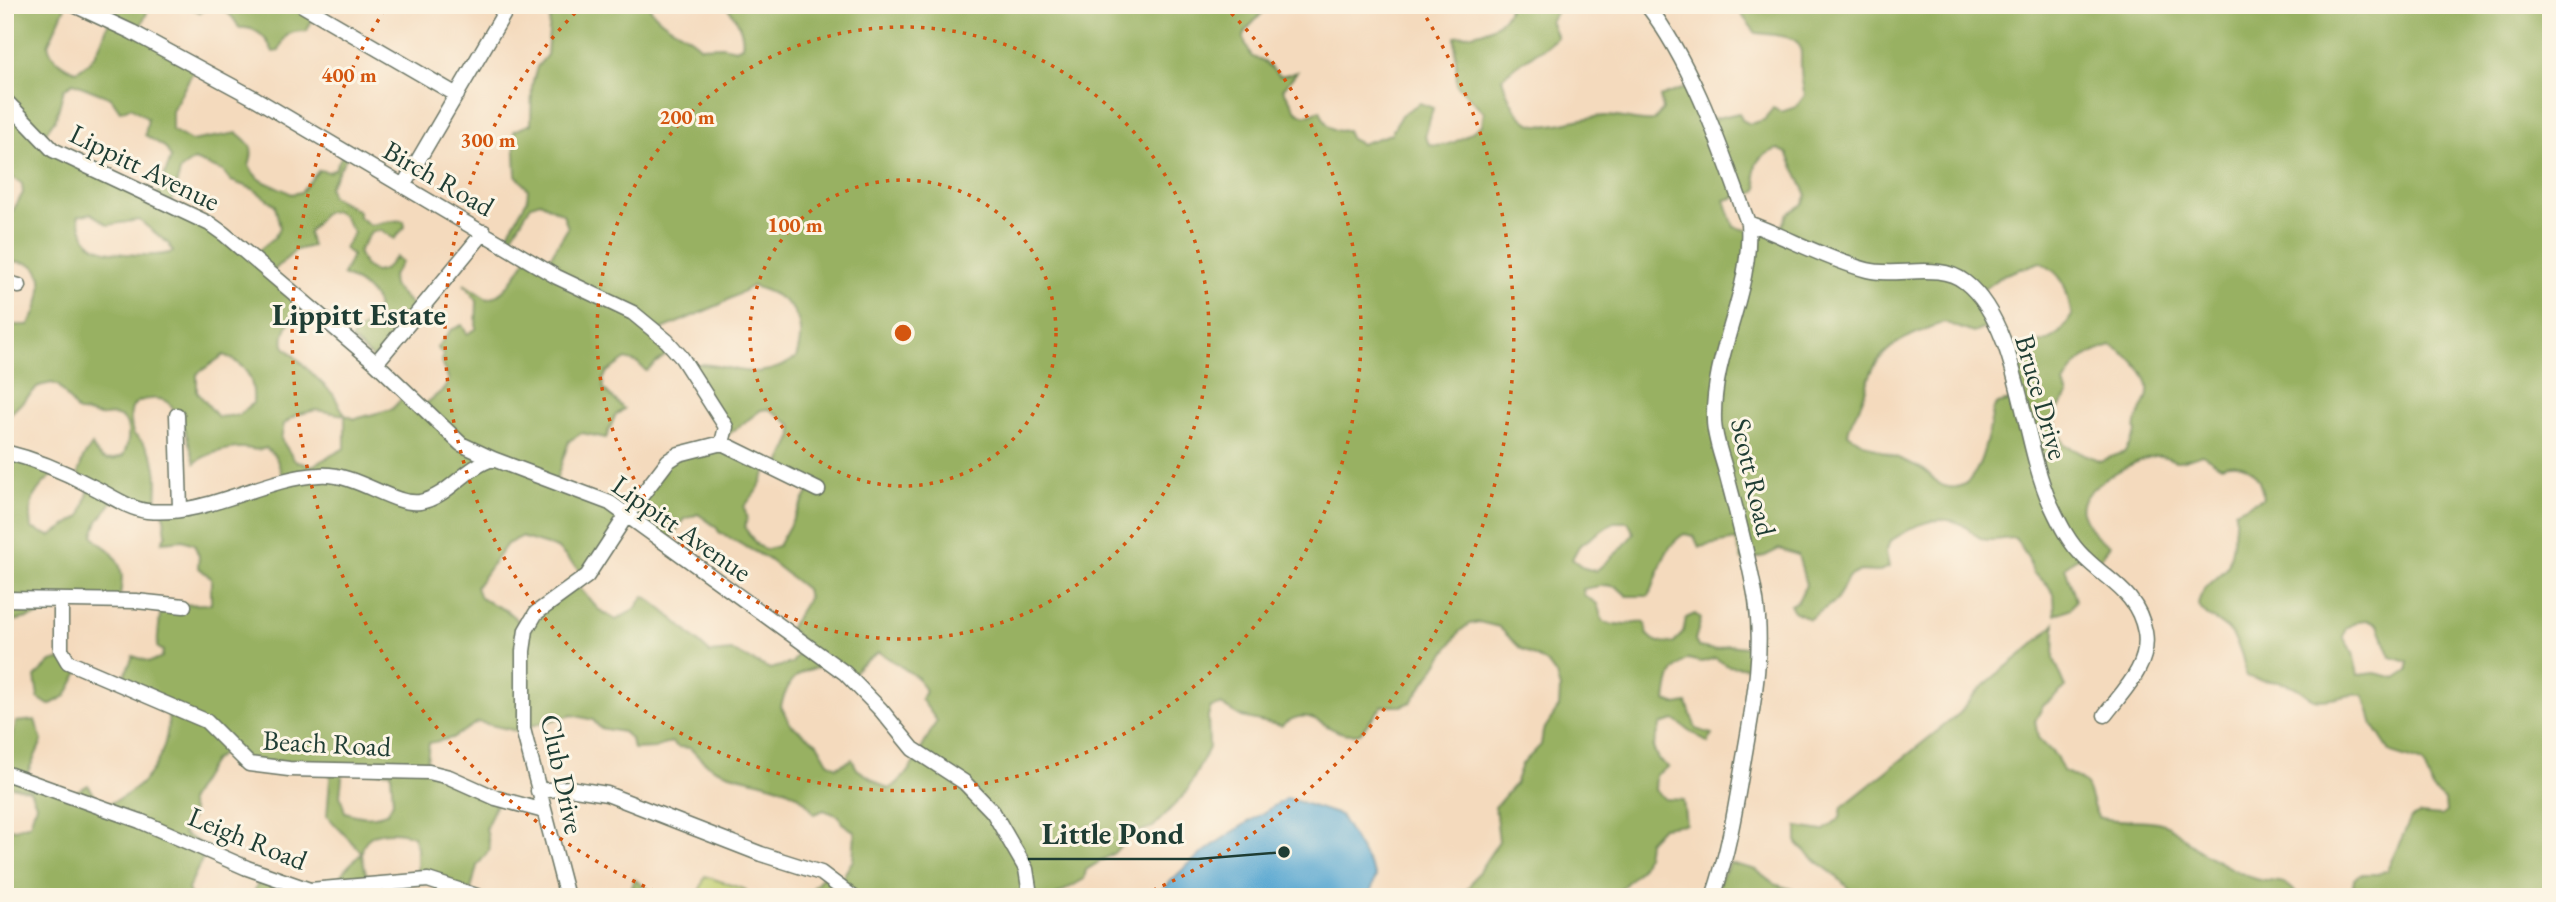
<svg xmlns="http://www.w3.org/2000/svg" width="2556" height="902" viewBox="0 0 2556 902" font-family="'EB Garamond',serif">
	<rect width="100%" height="100%" fill="#fcf5e5"/>
	<filter id="ink" filterUnits="userSpaceOnUse"><feTurbulence type="fractalNoise" baseFrequency=".0143" numOctaves="2"/><feDisplacementMap in="SourceGraphic" scale="14" xChannelSelector="R" yChannelSelector="G"/><feConvolveMatrix kernelMatrix="1 2 1 2 8 2 1 2 1" color-interpolation-filters="sRGB"/></filter>
	<filter id="wash" filterUnits="userSpaceOnUse"><feTurbulence type="fractalNoise" baseFrequency=".00686" numOctaves="4" result="noise"/><feDisplacementMap in="SourceGraphic" scale="28" xChannelSelector="R" yChannelSelector="G"/><feGaussianBlur stdDeviation="1.57" result="paint"/><feColorMatrix in="noise" values="0 0 0 0 0 0 0 0 0 0 0 0 0 0 0 0 0 1.4 0 .05"/><feComposite in="paint" operator="in"/></filter>
	<g filter="url(#wash)">
		<rect width="100%" height="100%" fill="#f4dabd"/>
		<path fill="#c0ce70" stroke="#708652" stroke-width="2" d="M705,876l41,14 -2,7 -46,-1z"/>
		<path fill="#98b162" stroke="#5c774b" stroke-width="2" fill-rule="evenodd" d="M5,5h61l-18,40c3,13 15,22 28,26 20,-9 26,-30 33,-50l-31,-16h69v8l-9,18 59,33 -25,47v19l19,11 46,-8c14,11 18,15 12,33 10,20 26,17 42,28l10,-2 18,-22 10,2 6,-3 11,-21 5,2 -22,37 2,9 28,15v6l11,8c12,0 23,-7 34,-4l1,6 -11,12 -13,-9 -10,2 -13,20 7,14 10,6 9,-2 12,-13 6,5 -10,15 1,9 22,22 -41,51 -23,-20c6,-8 14,-12 21,-19 18,-20 -14,-38 -29,-45l9,-20 -8,-7 10,-15 -11,-17 -9,-5 -10,2 -16,20 4,13 -16,4 -24,22 31,31c-10,12 -22,27 -19,43l49,48 12,21 10,4 37,-10 15,-16 16,13 21,-17 5,-9 -7,-16 1,-10 -6,-6 14,-18 11,-5 5,9 9,-5 1,-28 -13,-17 23,15c21,-4 30,-28 42,-44l17,9 22,-36 -5,-14 -23,-12 -9,3 -22,36 -4,-2 22,-39 1,-11 -12,-14 -2,-44 17,-7 1,-39 5,-18 10,-12 3,-36 17,-14h81c14,23 35,24 53,42l21,-1 14,3 6,-3c3,-14 -7,-32 -18,-41h479l13,4 6,-4h45l1,2 -21,22 -4,9 9,19 10,3 18,16 17,-4 -14,17 13,22 9,5 15,-6c5,13 11,24 27,20l4,9 10,5 30,-10 10,-19 19,-12 13,5 -8,29 5,8c21,4 35,-9 52,-20l2,-13 -27,-27 -2,-49c22,-1 49,-7 55,-31h43l3,8 -6,8 7,16c-17,17 -39,23 -55,41 22,72 47,42 102,38 16,-1 32,7 49,5l10,-11 -3,-13 30,-11 13,35 36,-8 3,7 8,4 14,-4 9,-12 8,4 15,-5 9,-12c-14,-47 18,-57 -49,-62l-22,-28h817v892h-200l3,-18 6,-5h18l9,-4 24,-52 9,-4 21,2 5,-4 -1,-11 -12,-11 -10,-27 -32,-10 -18,-28 -9,-30c-17,-3 -32,8 -50,4 -8,-3 -15,-12 -24,-14 -15,-5 -29,-3 -44,-9 -2,-16 -7,-35 -19,-47 -12,-10 -22,-11 -29,-25 4,-18 15,-21 27,-34 7,-8 11,-48 10,-59l28,-13c-2,-24 -18,-40 -42,-32l-19,-12c-6,2 -20,8 -26,7 -8,-2 -11,-7 -21,-5 -18,3 -80,33 -73,56 4,13 15,27 28,33l-14,19 -14,-10 -17,13 11,33 -5,8 -16,7 -1,-21 -7,-10 -14,-11 -5,-15 -13,-20c-11,0 -22,4 -32,1 -8,-2 -14,-11 -22,-15 -25,-12 -50,4 -71,17l-4,11 3,15 -12,5 -17,-1 -12,6 -11,23 -28,19 -15,-8 -4,-6 8,-4 8,-16 -8,-30 -19,-6 -14,7 -23,4 -6,-20 -37,7 -5,-11 -10,-2c-23,14 -24,41 -35,62h-22l-10,-9 -12,-2 -22,4 1,6 13,9 6,18 11,3 31,-3 2,12 9,8 17,1 10,-10 3,-15 9,-4 6,5 -6,21 3,7 17,3 13,-5 26,3 -2,20 -24,-2 -13,-8 -13,4 -14,-3c-19,12 -19,20 -22,42l11,4 10,-2 9,26 16,5 -4,9 -34,-23 -13,4 -8,24 5,11 10,8 -12,8 -1,15 10,9 18,1 3,24 -24,3 -14,15c-3,36 -15,28 -33,55h-153l37,-56 -4,-34 20,-23 7,-20 19,-19 2,-14 16,-24 1,-18 -4,-14 -9,-12 -27,-15 -21,-21 -20,-5 -10,2 -9,7 -49,71 -9,4h-20l-22,27c-35,8 -44,-35 -79,-7l-39,-9 -21,-12 -10,2 -3,9 1,32 -23,45 -33,34 -22,7 -17,19 -28,17 -2,9 -31,18h-63l-5,-4 -11,4h-168l17,-21 16,7 14,-23 2,-28 -13,-9 -3,-7 -15,-6 -10,4c-17,-34 -68,-31 -98,-45 -11,-5 -18,-12 -26,-21l-12,-1 -7,-5 -16,6 -22,1 -2,-10 -8,-7 -23,-4 -7,-8 -21,-5 -49,13 -2,4 -43,-10 -26,16 -23,5 -3,26 72,30 -12,29 4,21 -13,17 -6,24 -54,-13v-30l-4,-11c-17,-6 -50,-8 -51,17 0,8 4,19 6,27l-6,6 3,11h-30c-3,-19 15,-32 27,-44l-35,-37 4,-48 -78,-5 -21,-17 -19,15 -24,40 4,13 -10,20 25,13 -20,42 3,8h-186v-70l10,2 15,-5 6,-20 -6,-14 -25,-5v-14l11,-49 19,-2 7,21 -15,33 45,20 16,-9 14,21c46,-15 70,-53 66,-102l-47,-21 12,-27 17,6 12,-5 1,-6 -6,-4 4,-42 50,-1v-26l-13,-11 1,-11 -5,-12 -11,-4 -21,2 4,-8 -3,-24 121,-29 -8,-24 -10,-9c-10,4 -14,0 -23,0 -14,-1 -38,6 -48,15 -6,-19 -11,-48 -28,-61 -4,-3 -12,-4 -16,-3 -24,1 -22,16 -18,35 27,19 26,44 22,74l-40,-10 -17,23 -5,14c5,10 10,9 17,16 15,16 13,29 9,50l-71,5 2,7 -45,10v-140l5,-2 5,-25 42,16c-21,15 -30,29 -26,56l19,8 31,-20 9,-30 -12,-12 5,-16 9,-13c7,16 16,18 31,11 6,-12 10,-36 -6,-40 -7,-2 -12,1 -17,0 -8,0 -12,-5 -22,-4l-19,-26 -7,-3 -13,3 -34,33v-94h23c10,-12 22,-51 4,-60 -7,-4 -19,-3 -27,-4l3,-42 15,-26 -1,-9 -17,-12zM73,83l38,15 9,13 11,-4 17,12 -3,16 21,13 5,10 -14,37 -115,-57 14,-20 8,-29zM1778,149l9,4 20,42 -4,9 -16,10 -10,23 -43,-10 -9,-27 29,-7 4,-5c-7,-22 -3,-32 20,-39zM194,160l29,11 8,10 22,8 22,16 5,23 -6,10 -21,17 -82,-53 10,-33zM91,213l17,12 31,-5 30,24 4,8c-17,6 -66,3 -81,-7 -9,-7 -11,-19 -14,-29zM2040,262c27,15 25,25 32,53 -20,37 -36,23 -68,35l13,49 -19,5 -4,4c-7,24 -12,90 -50,78 -8,-2 -14,-13 -22,-17 -24,-13 -51,-19 -74,-35 2,-13 7,-18 12,-29 6,-12 7,-25 13,-36 14,-28 45,-36 71,-47l29,11 17,-7 -13,-32 26,-19zM752,286c39,11 57,31 44,72 -44,28 -60,5 -103,6l31,74 37,-28 8,-1 23,16 1,11 -16,34 33,19 -32,57 -13,4 -8,-5 -12,-17 2,-10 -3,-11 14,-18 10,-22 -59,-22 -53,22 -31,47 -69,-34 13,-39 13,-8 24,5 9,-22 9,-7 -20,-20 -1,-9 4,-8 19,-13 12,4 8,8 27,-22 -13,-19 61,-26zM2112,346c16,9 42,29 35,52 -4,12 -14,22 -11,35l-11,19 -25,9 -36,-16 -11,-28 15,-22 -4,-11c11,-22 24,-32 48,-38zM224,355c22,10 31,23 29,48l-14,12 -21,2 -21,-25v-18zM316,410l29,5v33l-33,18 -17,-5 -14,-22 3,-15 12,-9zM698,514l18,13 3,5 49,27 38,30 2,9 -19,31 16,14 -13,20 -22,6 -38,-18 -22,2c-23,-20 -41,-41 -66,-57l-9,13 -19,11 -18,-11 -20,-23 -56,38 -15,-13 -27,-13 -4,-11 31,-43 14,-7 36,11 29,29 42,-60 38,28 19,-26zM1614,522h14l6,11 -12,15 -26,23 -12,-3 -12,-9 7,-13zM2367,620l11,5 13,32 17,5v8l-12,8 -21,-5 -17,2 -5,-22 -10,-16 3,-9 12,-7zM879,652l39,26 7,13 -4,8 16,22c-14,21 -26,58 -49,68l-31,-20 -5,-10 -15,8 -9,-5 -11,-19 -27,-19 -9,-18c9,-34 22,-37 54,-41l16,12 8,-11zM343,770l48,2 2,30 -5,10c-15,7 -28,5 -43,0l-5,-17z
			M186,5h112l15,11 -6,15c-19,0 -22,3 -28,20l-6,1c-6,-14 -17,-26 -34,-24 -6,-13 -14,-19 -28,-22l-11,6z
			M2055,623l-1,36 12,28 -23,19 -8,15 3,17 18,18 7,15c35,15 20,18 35,46 20,7 42,0 63,6 17,4 25,20 39,28 16,9 35,21 53,27 25,9 25,-6 47,19h-445c-17,-24 -39,-33 -58,-54v-16l26,4 17,-13 2,-11 118,-94c22,-35 67,-56 95,-90z
			M65,658l15,12 -14,26 -17,9 -11,-7 -3,-21 16,-15z
			M1730,863l26,7 19,14 41,13h-125l25,-10z
			M262,873l27,9 -5,15h-32z
			M634,879l19,14 -1,4h-22z"/>
		<path fill="#58a7d2" stroke="#3c7283" stroke-width="2" d="M1287,798l53,17 36,61 -7,21h-212c30,-40 88,-73 130,-99z"/>
	</g>
	<g filter="url(#ink)">
		<g fill="none" stroke-linecap="round" stroke-linejoin="round">
			<g stroke="#6a7464" stroke-width="17">
				<path id="minor" d="M74,5l58,27 124,67 301,178 76,36 34,28 15,17 44,69 -4,16
					M302,5l155,90
					M1647,5c48,63 74,144 101,218 5,69 -36,129 -34,197 0,18 9,39 13,56 11,41 22,83 29,124 8,54 -3,105 -12,158 -8,47 -15,93 -31,139
					M5,100l48,50 157,74 14,10 152,129 85,81 32,15 117,44 235,170 36,37 32,39 51,33 29,30 33,57 3,19 -2,9
					M5,125l9,-16
					M403,186l106,-181
					M1748,223c39,14 78,36 119,47 30,8 72,-9 98,12 54,42 57,160 85,221 9,19 18,39 34,54 25,25 54,36 61,75 6,33 -22,59 -40,83
					M5,282l14,4
					M376,363l108,-131
					M177,415l3,93
					M5,452c29,7 58,19 84,33 18,8 39,24 58,26 59,6 115,-33 172,-36 37,-3 73,31 101,27 28,-5 45,-35 73,-43
					M5,599l131,2 48,5
					M61,600v50l7,12 138,59 43,43 40,5 140,3 20,5 47,21 48,13
					M5,773l135,48 107,47 63,22 118,-10 52,17
					M538,791l31,-3 38,6 154,60 60,19 32,24
					M567,897l-44,-168v-78l3,-21 10,-17 51,-37 39,-60 42,-55 11,-7 43,-11 96,47"/>
			</g>
			<use href="#minor" stroke="#fff" stroke-width="14"/>
		</g>
	</g>
	<g fill="none" stroke="#d45610" stroke-width="3.5" stroke-dasharray="3.5 7">
		<circle cx="903" cy="333" r="153"/>
		<circle cx="903" cy="333" r="306"/>
		<path d="M1224 6A458 458 0 1 1 582 6"/>
		<path d="M664 895A611 611 0 0 1 385 9M1421 9A611 611 0 0 1 1142 895"/>
	</g>
	<g text-anchor="middle" dominant-baseline="central" stroke-width="6" stroke-linejoin="round" paint-order="stroke">
		<g font-size="28" fill="#1f3d34" stroke="#fcf5e5">
			<text transform="translate(145 167) rotate(26)">Lippitt Avenue</text>
			<text transform="translate(439 178) rotate(30)">Birch Road</text>
			<text transform="translate(2042 397) rotate(74)">Bruce Drive</text>
			<text transform="translate(1754 477) rotate(77)">Scott Road</text>
			<text transform="translate(682 528) rotate(35)">Lippitt Avenue</text>
			<text transform="translate(327 743) rotate(3)">Beach Road</text>
			<text transform="translate(563 774) rotate(78)">Club Drive</text>
			<text transform="translate(248 838) rotate(22)">Leigh Road</text>
		</g>
		<g font-size="30" font-weight="bold" fill="#1f3d34" stroke="#fcf5e5">
			<text x="359" y="314">Lippitt Estate</text>
		</g>
	</g>
	<circle cx="903" cy="333" r="10" fill="#d45610" stroke="#fcf5e5" stroke-width="3.5"/>
	<g font-size="21" text-anchor="middle" font-weight="bold" fill="#d45610" stroke="#fcf5e5" stroke-width="6" stroke-linejoin="round" paint-order="stroke">
		<text x="349" y="82">400 m</text>
		<text x="687" y="124">200 m</text>
		<text x="488" y="147">300 m</text>
		<text x="795" y="232">100 m</text>
	</g>
	<path fill="none" stroke="#1f3d34" stroke-width="2.5" d="M1284 852L1198 859H1028"/>
	<circle fill="#1f3d34" stroke="#fcf5e5" stroke-width="2.5" cx="1284" cy="852" r="7"/>
	<g font-size="30" text-anchor="middle" font-weight="bold" fill="#1f3d34" stroke="#fcf5e5" stroke-width="6" stroke-linejoin="round" paint-order="stroke">
		<text x="1113" y="844">Little Pond</text>
	</g>
	<rect width="2556" height="902" fill="none" stroke="#fcf5e5" stroke-width="28"/>
</svg>
